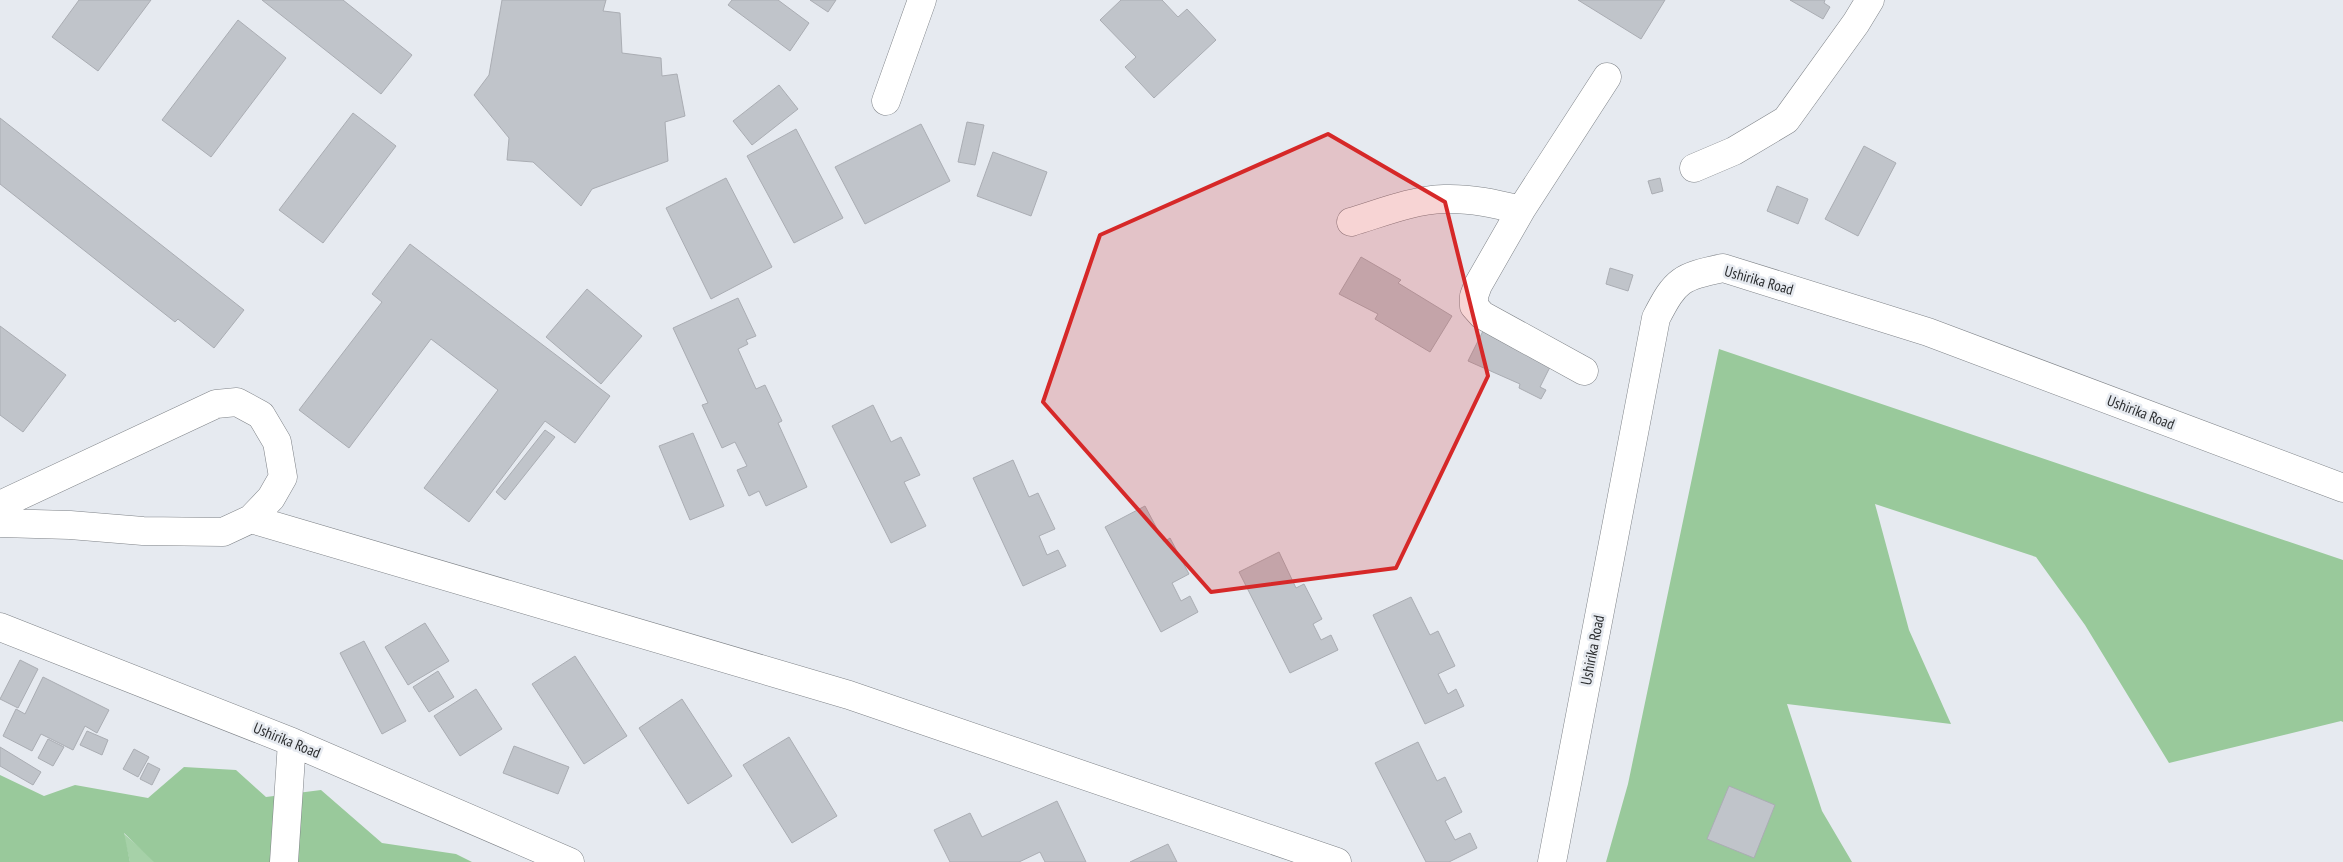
<svg xmlns="http://www.w3.org/2000/svg" width="2343" height="862" viewBox="0 0 2343 862" font-family="'PT Sans Narrow',sans-serif">
	<rect width="100%" height="100%" fill="#e6eaf0"/>
	<path fill="#a6d1a8" d="M123,833l31,27v2h-24z"/>
	<path fill="#99c99b" d="M1719,349l624,211v162l-2,-1 -172,42 -84,-138 -49,-68 -161,-53 34,126 42,94 -164,-20 35,107 30,51h-246l22,-78z
		M184,767l52,3 30,27 55,-7 61,53 74,11 16,8h-318l-30,-29 6,29h-130v-87l44,21 31,-11 73,13z"/>
	<path fill="#c0c4ca" stroke="#aaadb3" d="M79,0h72l-53,71 -46,-34z
		M262,0h81l69,55 -31,39z
		M502,0h104l-3,11 17,2 2,40 39,5 1,18 15,-2 8,42 -20,6 3,39 -76,28 -11,17 -48,-44 -26,-2 2,-22 -35,-43 15,-20z
		M732,0h46l31,23 -19,28 -62,-46z
		M810,0h26l-8,12z
		M1121,0h41l16,17 9,-8 29,31 -62,58 -29,-31 11,-10 -36,-37z
		M1578,0h87l-24,39z
		M1790,0h35l-1,3 6,4 -7,12z
		M238,20l48,38 -75,99 -49,-37z
		M779,85l19,24 -46,36 -19,-24z
		M353,113l43,33 -73,97 -44,-33z
		M0,118l244,192 -30,38 -36,-29 -3,3 -175,-138z
		M967,122l17,3 -9,40 -17,-3z
		M921,124l29,57 -85,43 -30,-57z
		M796,129l47,89 -49,25 -47,-87z
		M1864,146l32,17 -38,73 -33,-17z
		M993,152l54,20 -16,44 -54,-20z
		M726,178l46,89 -61,32 -45,-91z
		M1660,178l3,13 -11,3 -4,-13z
		M1777,186l31,13 -10,25 -31,-13z
		M410,244l200,152 -35,47 -30,-22 -76,101 -45,-34 74,-98 -67,-51 -82,109 -50,-38 83,-108 -10,-8z
		M1361,257l40,23 -3,3 54,33 -22,36 -55,-33 3,-5 -39,-20z
		M1610,268l23,7 -5,16 -22,-7z
		M587,289l55,47 -41,48 -55,-47z
		M738,298l18,38 -10,4 2,4 -10,5 18,40 9,-4 17,36 -4,2 29,64 -41,19 -7,-15 -10,5 -12,-26 10,-4 -12,-24 -13,6 -20,-43 6,-2 -35,-75z
		M1487,323l67,36 -14,28 6,3 -5,9 -22,-11 1,-4 -52,-23z
		M0,326l66,49 -43,57 -23,-17z
		M873,405l18,37 10,-5 19,38 -16,7 22,44 -35,17 -59,-117z
		M545,430l10,7 -50,63 -9,-8z
		M693,433l31,73 -34,14 -31,-74z
		M1013,460l16,37 9,-4 17,36 -16,7 8,19 11,-5 8,16 -43,20 -50,-108z
		M1145,506l19,36 6,-4 19,36 -17,9 9,18 9,-5 8,16 -37,20 -56,-105z
		M1279,552l17,36 8,-4 18,35 -9,5 8,16 10,-5 7,15 -48,23 -51,-101z
		M1411,597l19,38 8,-4 17,35 -17,8 10,20 8,-5 8,17 -39,18 -52,-109z
		M425,623l24,38 -41,24 -23,-38z
		M364,641l42,80 -24,13 -42,-81z
		M575,656l52,80 -43,28 -52,-80z
		M20,660l18,9 -20,39 -18,-9z
		M438,671l16,26 -25,15 -16,-25z
		M43,677l66,33 -12,23 -12,-7 -12,24 -32,-16 -9,17 -29,-15 13,-27 9,5z
		M476,689l26,40 -42,27 -26,-40z
		M682,699l50,77 -44,28 -49,-76z
		M87,731l21,9 -6,15 -22,-10z
		M789,737l48,79 -45,27 -49,-78z
		M48,739l16,8 -11,19 -15,-8z
		M1418,742l19,39 8,-4 17,35 -17,9 10,19 15,-7 7,15 -28,14h-23l-51,-99z
		M514,746l55,21 -11,27 -55,-21z
		M0,747l41,25 -8,13 -33,-19z
		M134,749l15,8 -11,20 -15,-8z
		M148,763l12,6 -8,16 -12,-6z
		M1729,786l46,19 -21,53 -47,-19z
		M1057,801l29,61h-41l-5,-10 -21,10h-69l-16,-32 36,-17 12,24z
		M1168,844l9,18h-47z"/>
	<g fill="none" stroke-linecap="round" stroke-linejoin="round">
		<g stroke="#7f8388" stroke-width="29">
			<path id="minor" d="M886,101l36,-101
				M1694,168l40,-17 52,-31 70,-97 14,-23
				M1351,222c30,-9 62,-22 93,-23 27,-1 52,5 77,11
				M1584,371l-102,-56 -8,-9v-10l4,-11 43,-75 86,-133
				M0,505l216,-101 21,-2 24,13 16,27 6,35 -12,21 -20,21 -28,13 -80,-1 -73,-6 -70,-2
				M251,519l598,176 488,167
				M0,627l292,115 278,120
				M284,862l8,-120
				M1552,862l104,-544c20,-39 25,-41 67,-50l205,64 415,156"/>
		</g>
		<use href="#minor" stroke="#fff" stroke-width="28"/>
	</g>
	<path fill="#d62828" fill-opacity="0.2" stroke="#d62828" stroke-width="4" stroke-linejoin="round" d="M1328,134l117,68 43,174 -92,192 -185,24 -168,-190 57,-167z"/>
	<g text-anchor="middle" dominant-baseline="central" stroke-width="5" stroke-linejoin="round" paint-order="stroke">
		<g font-size="15" fill="#2a2c2e" stroke="#e6eaf0">
			<text transform="translate(1759 280) rotate(16)">Ushirika Road</text>
			<text transform="translate(2141 412) rotate(21)">Ushirika Road</text>
			<text transform="translate(1592 650) rotate(-79)">Ushirika Road</text>
			<text transform="translate(287 740) rotate(22)">Ushirika Road</text>
		</g>
	</g>
</svg>
